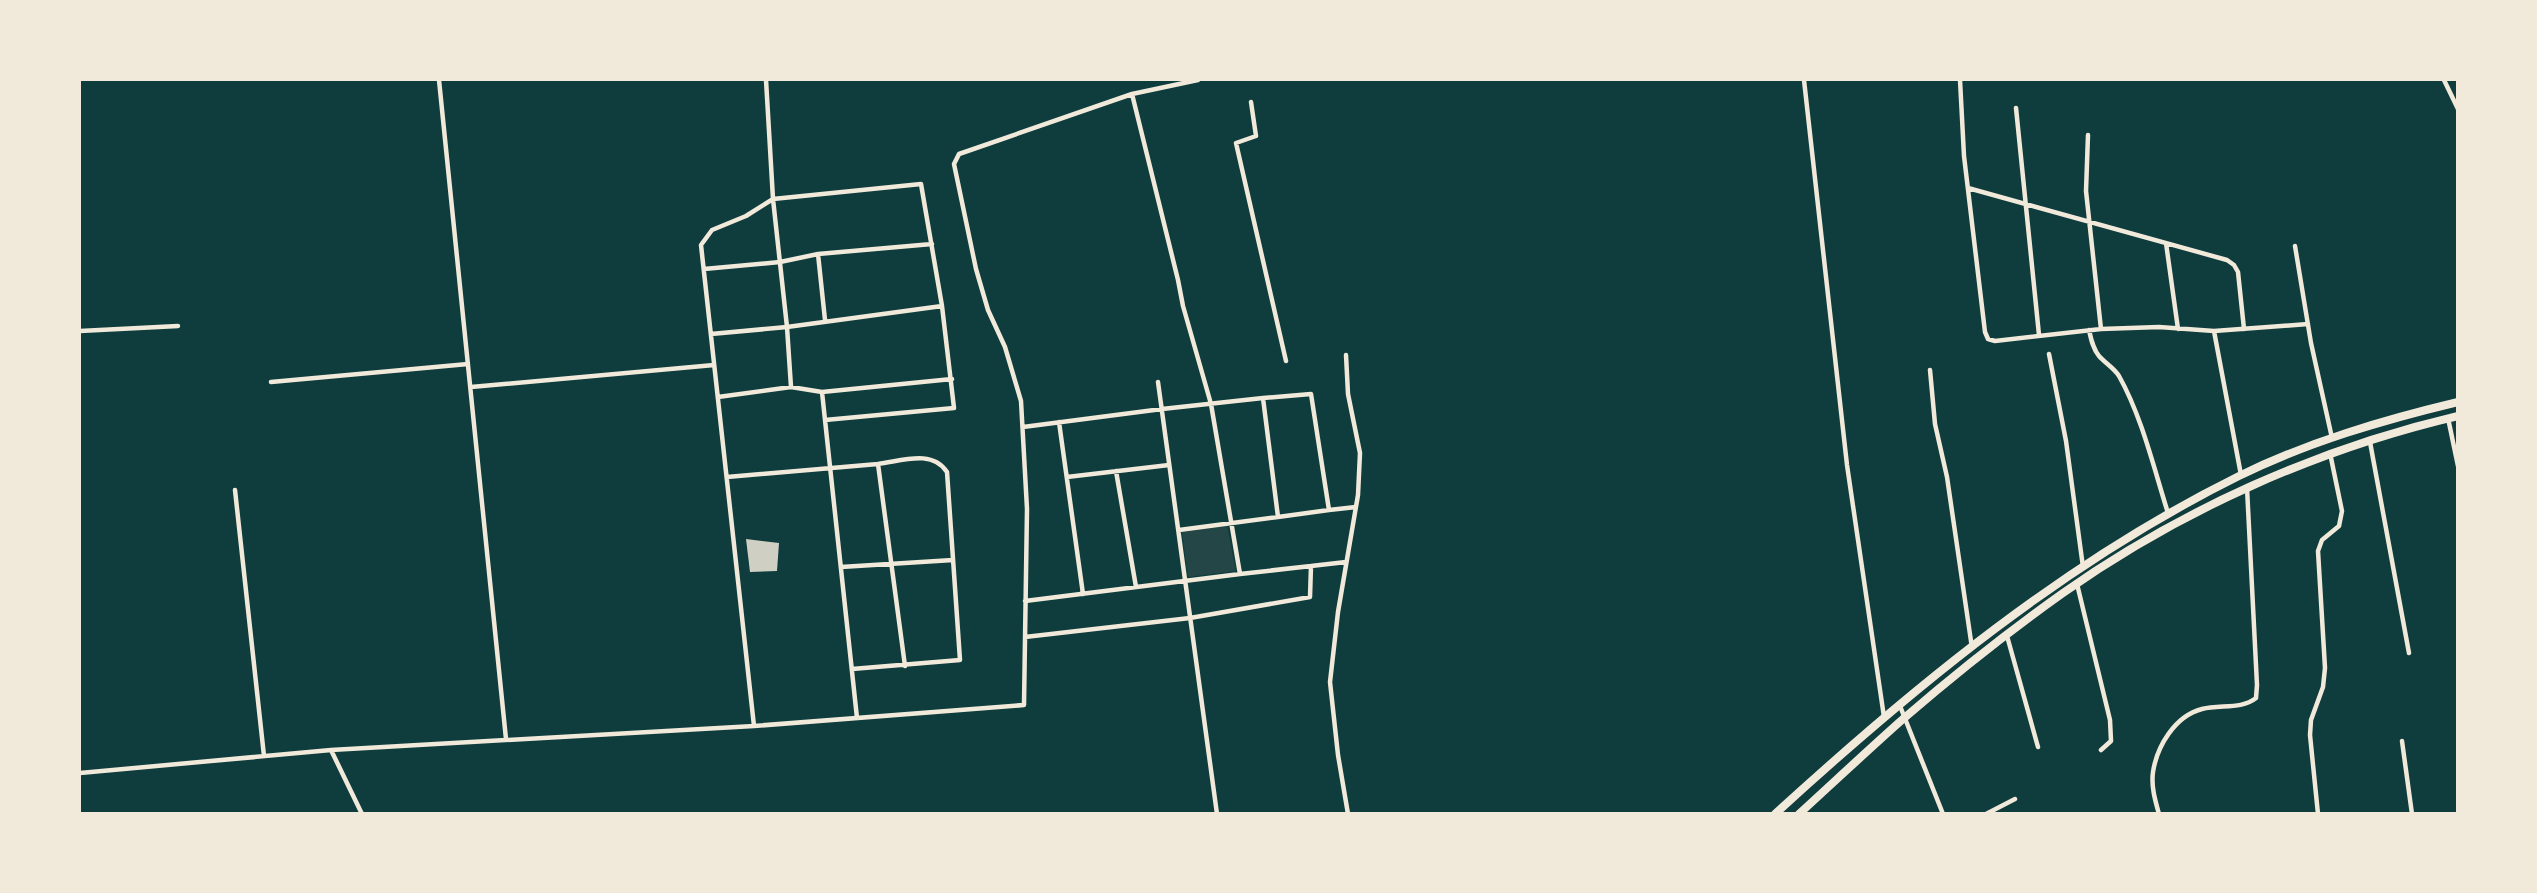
<svg xmlns="http://www.w3.org/2000/svg" width="2537" height="893" viewBox="0 0 2537 893" font-family="Overpass,sans-serif">
	<rect width="100%" height="100%" fill="#0f3d3e"/>
	<path fill="#244646" d="M1227,526l9,45 -48,6 -6,-45z"/>
	<path fill="#cfcfc3" d="M746,539l33,4 -2,28 -27,1z"/>
	<g fill="none" stroke-linecap="round" stroke-linejoin="round">
		<path stroke="#f1e9da" stroke-width="4.5" d="M439,80l67,659
			M766,80l7,119 14,128 4,60
			M1804,80l43,385 37,252
			M1960,80l4,76 21,176 3,7 7,2 106,-12 58,-2 55,4 94,-7
			M2444,80l14,29
			M1251,102l5,34 -20,7 50,218
			M2016,108l23,227
			M2088,135l-2,56 15,138
			M1968,188l259,72 7,5 4,7 6,57
			M2166,243l12,86
			M2295,246l16,97 21,95
			M818,254l7,66
			M704,269l76,-7 38,-8 114,-10
			M2089,330c2,9 4,19 10,26 6,7 15,12 20,20 23,41 35,93 49,137
			M80,331l98,-5
			M2214,331l27,144
			M711,334l76,-7 155,-21
			M2049,354l17,87 17,126
			M1346,355l2,39 12,59 -2,42 -20,117 -8,70 8,73 10,59
			M1930,370l5,54 12,53 25,171
			M271,382l197,-18
			M1158,382l59,432
			M471,387l243,-22
			M822,392l35,326
			M718,397l73,-10 31,5 130,-13
			M1263,398l48,-4 18,116 -51,7
			M2448,418l10,48
			M1059,422l24,172
			M1023,427l139,-18 101,-11 15,119 -99,13
			M2370,442l39,211
			M1116,471l20,116
			M727,477l151,-13 27,202
			M1067,477l102,-12
			M235,490l29,266
			M1329,510l27,-3
			M1311,566l35,-4
			M841,567l112,-7
			M2077,584l33,136 1,21 -10,9
			M1025,601l215,-27 -29,-170 -28,-98 -5,-26 -46,-186
			M2007,636l31,111
			M1025,637l165,-19 120,-21 1,-31 -71,8
			M852,669l108,-9 -13,-188c-15,-23 -45,-11 -69,-8
			M1900,706l43,108
			M754,726l-53,-481 11,-15 34,-14 27,-17 148,-15 21,122 12,102 -129,12
			M2402,741l10,73
			M331,750l31,64
			M80,773l251,-23 423,-24 270,-21 3,-196 -6,-108 -16,-54 -17,-37 -12,-41 -22,-105 5,-10 173,-60 66,-14
			M1986,814l29,-15
			M2159,814c-4,-14 -8,-28 -6,-42 4,-26 22,-56 49,-63 18,-5 39,1 54,-11l1,-13 -10,-197
			M2318,814l-8,-79 1,-15 12,-33 2,-19 -7,-117 4,-11 17,-14 3,-15 -12,-58"/>
		<path stroke="#f1e9da" stroke-width="8" d="M1775,814c141,-129 292,-253 464,-338 69,-34 144,-56 219,-74
			M1799,814c35,-32 69,-64 104,-95 51,-44 105,-87 160,-126 118,-83 254,-144 395,-177"/>
	</g>
	<rect width="2537" height="893" fill="none" stroke="#f1e9da" stroke-width="162"/>
</svg>
